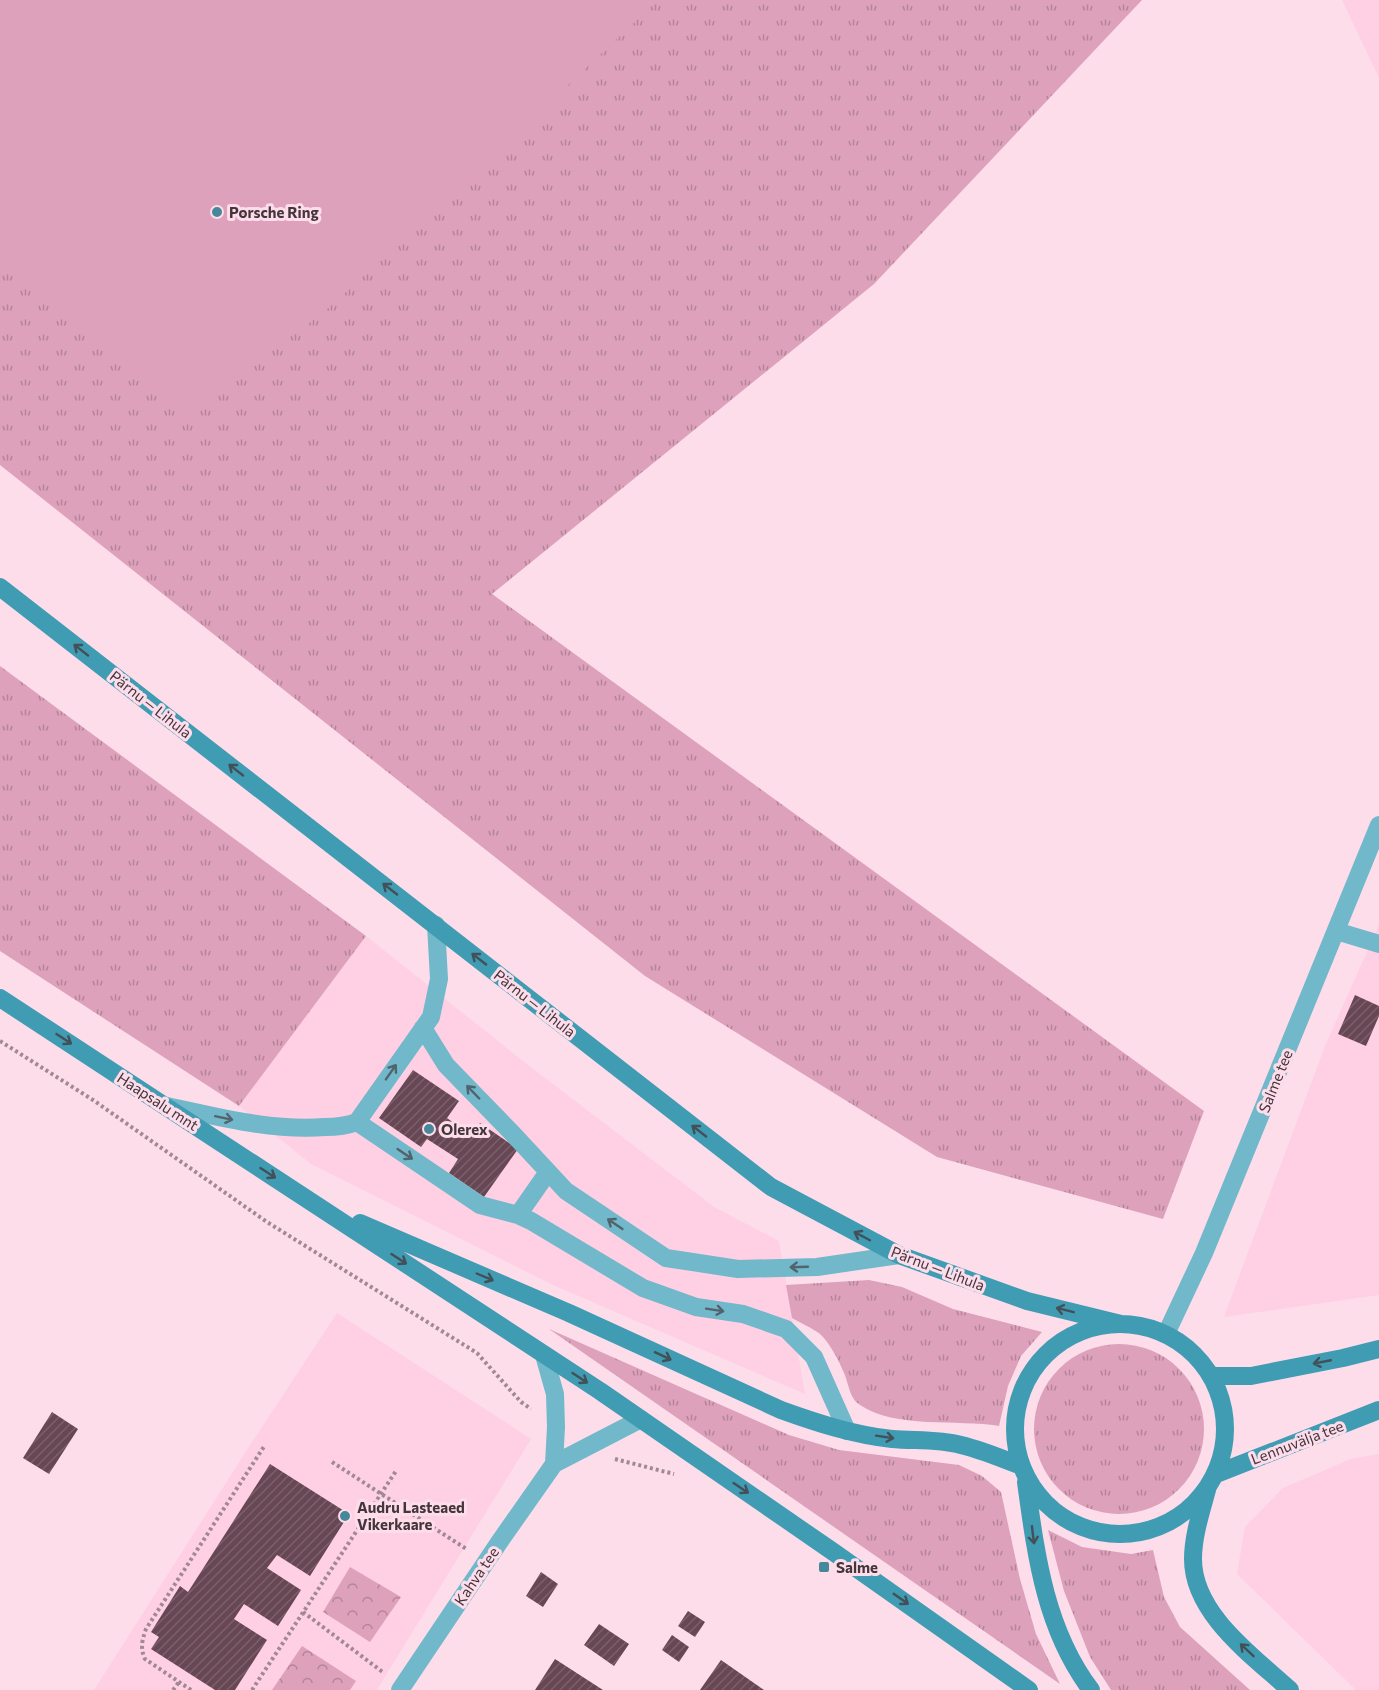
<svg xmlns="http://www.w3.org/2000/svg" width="1379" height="1690" viewBox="0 0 1379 1690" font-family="Commissioner,sans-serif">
	<defs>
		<pattern id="grass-tufts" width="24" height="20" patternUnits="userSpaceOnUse" patternTransform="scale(1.5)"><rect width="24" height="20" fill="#dda1bb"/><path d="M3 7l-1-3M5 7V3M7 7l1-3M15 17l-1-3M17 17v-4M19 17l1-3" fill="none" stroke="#b58499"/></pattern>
		<pattern id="park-crowns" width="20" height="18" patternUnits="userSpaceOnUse" patternTransform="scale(1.5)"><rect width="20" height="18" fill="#dda1bb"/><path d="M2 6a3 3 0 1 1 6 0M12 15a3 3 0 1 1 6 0" fill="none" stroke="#b58499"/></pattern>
		<pattern id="building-hatch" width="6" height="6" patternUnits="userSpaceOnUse" patternTransform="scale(1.5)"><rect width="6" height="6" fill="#684755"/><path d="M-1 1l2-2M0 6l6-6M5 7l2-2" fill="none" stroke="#7b606b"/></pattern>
	</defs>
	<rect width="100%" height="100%" fill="#fdddea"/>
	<path fill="#ffcfe3" d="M1342,0h37v78z
		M1379,925v370l-155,22 101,-271z
		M366,936l162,129 186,142 65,34 26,153 -252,-109 -242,-121 -72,-58z
		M337,1313l194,126 -145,236 -9,15h-283l153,-240z
		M1379,1454v236h-23l-119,-116 8,-47 38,-39 68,-29z"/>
	<path fill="url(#grass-tufts)" d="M0,0h1142l-268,284 -382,310 712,517 -41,108 -226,-62 -292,-181 -645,-511z
		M0,666l366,270 -127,170 -239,-155z
		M869,1280l33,7 51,22 89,23 -21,24 -13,30 -9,40c-42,-7 -104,3 -139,-21 -11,-7 -11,-21 -16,-32 -5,-12 -14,-30 -24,-39 -8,-6 -19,-11 -28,-16l-6,-33z
		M549,1329l240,106 50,15 120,15 23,11 19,16 19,87 16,55 24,50z
		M1034 1429a85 85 0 1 1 170 0a85 85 0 1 1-170 0Z
		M1048,1530l34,17 49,7 22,-4 11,47 16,30 70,63h-139l-21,-33 -26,-66z"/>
	<path fill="url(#park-crowns)" d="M350,1567l51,30 -31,45 -47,-30z
		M302,1646l54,35 -6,9h-78z"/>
	<path fill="#dda1bb" d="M0,0h658l-168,159 -167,154 -133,97 -190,-146z"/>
	<path fill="url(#building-hatch)" d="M1355,995l24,11v10l-13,30 -28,-12z
		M413,1070l46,31 -12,17 24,18 9,-13 38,26 -34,48 -35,-24 9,-14 -31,-20 -6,8 -42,-29z
		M52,1412l26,17 -29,45 -26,-16z
		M270,1464l79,50 -39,62 -33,-21 -10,13 34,22 -23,36 -34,-22 -10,15 33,21 -32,50h-20l-64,-41 8,-12 -8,-5 29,-46 8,6z
		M541,1572l17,12 -15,23 -17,-11z
		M688,1611l17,11 -10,15 -17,-11z
		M599,1624l30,20 -15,22 -30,-21z
		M672,1635l17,12 -10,15 -17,-12z
		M555,1659l48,31h-68z
		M721,1660l43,30h-64z"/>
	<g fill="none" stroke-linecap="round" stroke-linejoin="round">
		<path stroke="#a08992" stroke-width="4" stroke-dasharray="3 3" stroke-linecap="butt" d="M0,1041l93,59 174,122 210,131 44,49 10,7
			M615,1459l59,15
			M332,1462l136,88
			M303,1612l81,61
			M173,1690l6,-8
			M191,1690l-46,-31c-5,-11 -3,-19 1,-30l119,-184
			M252,1690l144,-219"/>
		<path stroke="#70b8ca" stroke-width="18" d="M1336,931l43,13
			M423,1028l23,37 68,70 52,56 100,67 72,11 79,-2 82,-12
			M167,1106c52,11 104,25 158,21 11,0 21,-1 32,-5l74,-105 8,-38 -3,-54
			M357,1122l123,83 38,10 13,6 112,67 53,19 47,7 43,15 28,28 33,74
			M518,1215l30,-43"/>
		<path stroke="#70b8ca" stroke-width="18" d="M1166,1334l38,-81 175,-428
			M544,1355l11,39 1,33 -2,37
			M400,1690l100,-149 54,-77 87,-45"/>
		<path stroke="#3f9cb2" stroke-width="18" d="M0,587l771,600 128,68 128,46 94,23
			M0,998l600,393 232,160 197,139
			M360,1223l209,90 212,97c36,13 73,25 111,29 23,2 46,0 69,6 21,5 40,13 60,21
			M1015 1429a105 105 0 1 1 210 0a105 105 0 1 1-210 0Z
			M1211,1376h40l92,-18 36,-9
			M1216,1474l163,-64
			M1026,1482c10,73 19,147 65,208
			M1207,1490c-6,22 -14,46 -14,69 0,55 60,97 97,131"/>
	</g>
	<defs><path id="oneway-shaft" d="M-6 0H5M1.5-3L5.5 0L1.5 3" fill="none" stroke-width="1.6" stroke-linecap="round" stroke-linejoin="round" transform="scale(1.5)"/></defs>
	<g stroke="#434f59">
		<use href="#oneway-shaft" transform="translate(81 650) rotate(-142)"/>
		<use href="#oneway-shaft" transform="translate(236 770) rotate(-142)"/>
		<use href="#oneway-shaft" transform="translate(390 889) rotate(-142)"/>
		<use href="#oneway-shaft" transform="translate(479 959) rotate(-142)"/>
		<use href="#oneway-shaft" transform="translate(64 1039) rotate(33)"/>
		<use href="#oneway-shaft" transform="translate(699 1131) rotate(-142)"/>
		<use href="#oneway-shaft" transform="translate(268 1173) rotate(33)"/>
		<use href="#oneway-shaft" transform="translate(862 1236) rotate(-152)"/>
		<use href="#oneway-shaft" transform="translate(399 1259) rotate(33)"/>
		<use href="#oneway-shaft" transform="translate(485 1277) rotate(23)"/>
		<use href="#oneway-shaft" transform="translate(1065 1310) rotate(-166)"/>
		<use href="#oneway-shaft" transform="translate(663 1356) rotate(25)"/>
		<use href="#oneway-shaft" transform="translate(1322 1362) rotate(169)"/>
		<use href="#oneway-shaft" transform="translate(580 1378) rotate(33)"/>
		<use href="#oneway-shaft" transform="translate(885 1437) rotate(9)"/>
		<use href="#oneway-shaft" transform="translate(741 1488) rotate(34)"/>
		<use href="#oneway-shaft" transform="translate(1033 1535) rotate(83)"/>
		<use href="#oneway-shaft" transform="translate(901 1599) rotate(35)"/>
		<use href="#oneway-shaft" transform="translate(1247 1650) rotate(-137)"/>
	</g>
	<g stroke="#53636d">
		<use href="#oneway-shaft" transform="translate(391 1072) rotate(-55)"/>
		<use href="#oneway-shaft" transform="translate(473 1092) rotate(-134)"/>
		<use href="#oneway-shaft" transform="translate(224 1118) rotate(12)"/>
		<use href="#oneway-shaft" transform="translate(405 1154) rotate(34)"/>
		<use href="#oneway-shaft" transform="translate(615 1224) rotate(-146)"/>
		<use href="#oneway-shaft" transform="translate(799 1267) rotate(178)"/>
		<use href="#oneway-shaft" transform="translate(715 1310) rotate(9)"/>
	</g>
	<g fill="#468899" stroke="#fdddea" stroke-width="2">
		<circle cx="217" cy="212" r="6"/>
		<circle cx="429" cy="1129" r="6"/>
		<circle cx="345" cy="1516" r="6"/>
		<rect x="818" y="1561" width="12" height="12" rx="3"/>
	</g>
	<g text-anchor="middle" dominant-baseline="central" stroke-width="6" stroke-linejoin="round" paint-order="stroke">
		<g font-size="15" font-weight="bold" fill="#44353b" stroke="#fdddea" text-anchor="start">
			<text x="229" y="212">Porsche Ring</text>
			<text x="441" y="1129">Olerex</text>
			<text x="357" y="1507">Audru Lasteaed<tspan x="357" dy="17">Vikerkaare</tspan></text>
			<text x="836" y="1567">Salme</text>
		</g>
		<g font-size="15" fill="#44353b" stroke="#fdddea">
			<text transform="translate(151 704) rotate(38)">Pärnu — Lihula</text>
			<text transform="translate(535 1003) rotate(38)">Pärnu — Lihula</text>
			<text transform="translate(1275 1081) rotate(-68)">Salme tee</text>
			<text transform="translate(158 1101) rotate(33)">Haapsalu mnt</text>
			<text transform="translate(938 1268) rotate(21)">Pärnu — Lihula</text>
			<text transform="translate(1297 1442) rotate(-21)">Lennuvälja tee</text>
			<text transform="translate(476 1576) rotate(-56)">Kahva tee</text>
		</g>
	</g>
</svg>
